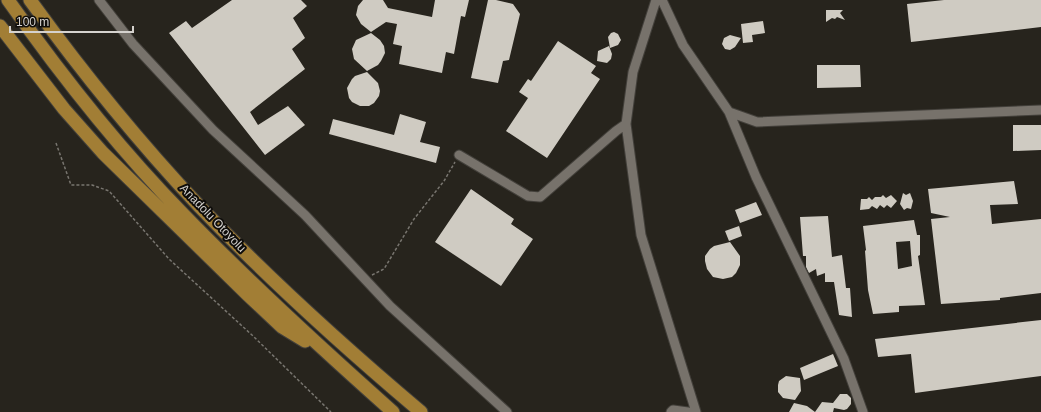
<svg xmlns="http://www.w3.org/2000/svg" width="1041" height="412" viewBox="0 0 1041 412" font-family="Helvetica,sans-serif">
	<rect width="100%" height="100%" fill="#27241d"/>
	<path fill="#cfcbc2" fill-rule="evenodd" d="M232,0h69l6,6 -14,12 12,20 -13,11 13,20 -55,43 8,13 30,-19 17,19 -40,30 -96,-122 17,-12 6,7z
		M363,0h20l5,8 44,9 3,-17h34l-4,17 -4,-1 -7,38 -8,-2 -4,21 -43,-9 3,-18 -9,-2 4,-20 -11,-2 -15,10 -10,-8 -5,-9 2,-9z
		M488,0h8l17,4 7,10 -11,46 -6,1 -5,22 -27,-5z
		M944,0h97v27l-130,15 -4,-38z
		M826,10h17l-3,3 5,7 -8,-3 -2,2 -3,-1 -6,4z
		M763,21l2,12 -13,2 1,7 -10,1 -2,-19z
		M614,32l4,2 3,6 -3,5 -8,3 -2,-11 3,-4z
		M371,33l9,7 4,6 1,7 -4,8 -3,4 -11,6 -13,-12 -2,-10 4,-9z
		M730,35l11,3 -6,9 -5,3 -5,-1 -3,-5 2,-6z
		M558,41l38,25 -5,7 9,6 -53,79 -41,-27 22,-33 -9,-6 9,-13 3,2z
		M609,46l3,8 -1,5 -4,4 -10,-2 1,-10z
		M817,65h43l1,22 -44,1z
		M367,72l11,11 2,8 -1,5 -5,7 -5,3h-9l-8,-4 -3,-4 -2,-10 5,-9 3,-3z
		M400,114l26,8 -6,20 20,5 -4,16 -107,-29 4,-15 61,16z
		M1013,125h28v25l-28,1z
		M1014,181l4,23 -28,1 2,19 49,-5v74l-41,5v2l-59,4 -10,-85 19,-2 -19,-4 -3,-24z
		M471,189l43,30 -3,5 22,15 -32,47 -66,-44z
		M903,193l3,2 4,-2 3,8 -2,8 -4,-1 -3,2 -4,-6z
		M883,195l3,3 5,-3 6,6 -6,7 -4,-3 -3,3 -4,-3 -3,4 -5,-3 -3,3 -9,1 1,-11h6l2,-2 3,3 3,-3h6z
		M756,202l6,13 -22,8 -5,-13z
		M828,216l4,41 10,-2 4,33h4l2,29 -13,-2 -5,-33h-9v-9l-8,3 -1,-7 -7,4 -3,-6v-11h-3l-3,-39z
		M914,220l3,15h3v20l-2,1 7,49 -26,1v6l-26,2 -5,-24 -3,-39 1,-1 -3,-24zM910,241l2,25 -14,3 -2,-27z
		M739,226l3,10 -13,5 -4,-10z
		M730,242l10,14v9l-4,8 -4,4 -9,2 -10,-2 -6,-8 -2,-8v-5l5,-7 4,-3z
		M1041,320v56l-126,17 -4,-39 -33,3 -3,-18z
		M833,354l5,12 -34,14 -4,-12z
		M786,376l14,2 1,13 -6,9 -12,-2 -5,-6v-7l1,-4z
		M840,394h7l4,4v6l-4,5 -3,1 -10,-2 -1,4h-44l5,-9 13,3 8,6 7,-10 11,1z"/>
	<g fill="none" stroke-linecap="round" stroke-linejoin="round">
		<g stroke="#43403b" stroke-width="11">
			<path id="minor" d="M99,0l34,44 80,86 92,85 85,91 117,106
				M662,0l21,45 46,67 28,10 284,-12
				M729,112l27,65 88,182 19,53
				M626,124l15,111 55,177
				M459,155l69,41 12,1 76,-66 10,-7 7,-52 23,-72
				M671,412l2,-2 15,2"/>
		</g>
		<g stroke="#43403b" stroke-width="15">
			<path id="highway" d="M8,0c53,75 111,149 176,215 67,69 137,133 209,197
				M30,0c52,72 108,141 169,206 70,73 145,141 222,206
				M0,26l64,83 39,44 145,142 34,32 23,14"/>
		</g>
		<path stroke="#78756f" stroke-width="1.5" stroke-dasharray="3 2" stroke-linecap="butt" d="M56,143l15,42h21l17,6 60,68 84,77 78,76
			M372,275l12,-6 30,-50 30,-38 11,-19"/>
		<use href="#minor" stroke="#77726b" stroke-width="9"/>
		<use href="#highway" stroke="#a27e35" stroke-width="13"/>
	</g>
	<g text-anchor="middle" dominant-baseline="central" stroke-width="4" stroke-linejoin="round" paint-order="stroke">
		<g font-size="12" fill="#d5d2ce" stroke="#0f0d0a">
			<text transform="translate(213 218) rotate(46)">Anadolu Otoyolu</text>
		</g>
	</g>
	<path d="M10 26v6h123v-6" fill="none" stroke="#d5d2ce" stroke-width="2"/>
	<text x="16" y="26" font-size="12" fill="#d5d2ce" stroke="#0f0d0a" stroke-width="3" paint-order="stroke">100 m</text>
</svg>
